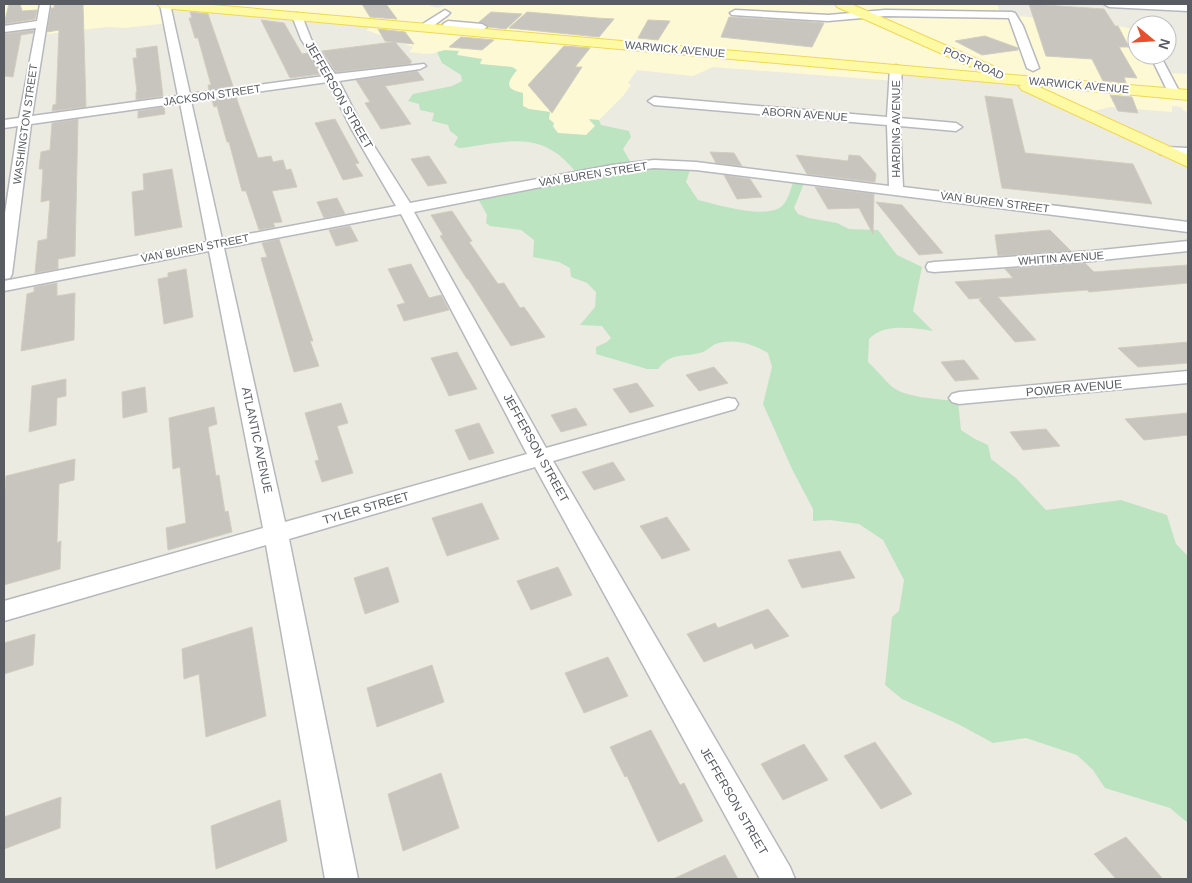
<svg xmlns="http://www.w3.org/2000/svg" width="1192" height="883" viewBox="0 0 1192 883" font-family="Arial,sans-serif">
	<rect width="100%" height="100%" fill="#ecebe1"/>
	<path fill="#fdf9d5" d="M4,4h427l-1,2 8,2 10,-4h300l97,2 -4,-2h156l4,11 98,7 38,8v25h18l10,18 23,1v38l-4,-1 -3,-4 -9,-1v6l-62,-5 -24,6 -77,-35 -111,-9 -2,12 -183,-14 -20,9 -56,-6 -9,13 3,2 -8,11 -24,24h-10l6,6 -9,9 -28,-2 -9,-14v-7l-20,-3 -6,-3 -13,-18 -1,-8 8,-10 -5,-3 -32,-3 2,-5 -40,-7 -15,2 -18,-2 4,-5 -47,-17 9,-6 -208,-20 2,19 -45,5 -17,-1 -67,8 -2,-10 -34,4z"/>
	<path fill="#bde4c1" d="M445,50l14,1 -2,4 25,4 -2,5 32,3 5,3c-11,14 -12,19 6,23v13l6,3 21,3 -1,7 5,4 -1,4 5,6 28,2 9,-9 -6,-7 10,1 2,5 28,6 2,6 -8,12 10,17 58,1 -5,15 12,18c18,4 70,21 85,5 5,-5 8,-17 11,-25l11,1 -11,27 4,6 11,4 28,5 12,6 29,1 19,25 25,12 -9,44 20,20c-21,-3 -49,-8 -64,8l-1,23c8,7 14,15 22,23 13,13 49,14 68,16l3,29 14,9 13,6 3,14 25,19 30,32 75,-10 46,15 9,29 12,12v267l-18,-15 -65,-20 -12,-18 -16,-15 -51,-17 -33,5 -35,-19 -56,-25 -17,-14 7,-68 7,-6 5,-31 -21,-40 -24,-16 -29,-4 -17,1v-12l-21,-40 -29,-65 9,-37 -4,-14c-15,-9 -34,-15 -52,-9 -4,1 -8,6 -13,8 -18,6 -31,-1 -45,17h-11l-51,-15v-7l11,-5 4,-4 -9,-12 -22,-1 15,-18 1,-15 -9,-9 -16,-6 -1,-9 -11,-6 -26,-5 1,-17 -13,-10 -31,-4 -4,-3 1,-8 -10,-18 101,-23c-7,-7 -14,-16 -22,-21 -29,-21 -65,-8 -97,-5l-5,-3 4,-8 -8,-6 -2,-6 -16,-4 2,-8 -14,-3 -1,-6 -11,-3 5,-7 39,-8 10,-5 -1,-6 -19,-12 -5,-11z"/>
	<path fill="#c7c5be" stroke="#d1cdbf" d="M9,4h11l2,7 15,-1 -2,9 -31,5z
		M54,4h29l3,103 -34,4 1,-6 3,-1 3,-74 -12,2 4,-24h3z
		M362,4h24l11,15 -27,-2z
		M1029,4l75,5 11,17h3l11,21h-10l18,31 -13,-1 2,6 -23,-2 -11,-22 -46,-3z
		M190,12l18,2 25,72 -24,4 -1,-5h3l-13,-47h-3l-6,-20h3z
		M491,12l31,2 -16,15 -17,-2 -10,-5z
		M527,12l70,6 17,1 -15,18 -90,-9z
		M729,17l70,4 25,2 -12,24 -91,-10z
		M261,20l23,3 18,31 6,-1 12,21 -30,4z
		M648,20l22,1 -12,19 -20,-2z
		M378,29l27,3 9,12 -19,-2 17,20h-2l1,2 -75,8 -14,-21 71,-9 -8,-1z
		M34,30l-1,3 -12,2 -8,42 -9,-1v-42z
		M985,36l33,12v2l-36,5 -27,-14z
		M461,37l33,3 -12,10 -33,-3z
		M157,46l6,50 -27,4v-8h1l-4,-34h4l-1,-9z
		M564,46l26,2 -15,19h7l-30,46 -24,-28z
		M417,71l7,9 -39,6 26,38 -30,5 -16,-26 5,-1 -14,-22z
		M1110,95l22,2 6,16 -20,-2z
		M985,96l27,3 13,54 108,11 19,40 -150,-16z
		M236,97l22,61 13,-2 2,6 10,-2 3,10 5,-1 6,18 -25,4 10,31 -9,1 2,4 -16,3 -13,-39h-4l-13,-49h-2l-10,-36 -3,1 -2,-7z
		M164,107l1,7 -27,4v-7z
		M78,119l-3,137 -17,3v10l-23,4 3,-32 9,-2 3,-39 -9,2 2,-33h-4l2,-17 9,-2 2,-27z
		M335,119l24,44 -4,1 8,12 -20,4 -28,-57z
		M710,152l24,1 8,13 -26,-3z
		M796,155l52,6 1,-6 11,1 16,18 -1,8 -68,-8z
		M429,156l18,27 -19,3 -17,-27z
		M172,169l10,58 -47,9 -3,-44 12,-2 -1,-16z
		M724,175l26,4 12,18 -25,2z
		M815,187l59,7 -1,40 -14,-26 -31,1z
		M337,198l8,16 -21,4 -7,-16z
		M876,202l26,3 41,48 -24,2z
		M452,211l20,30 -3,1 29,42 6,-1 16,25 4,-1 21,30 -34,9 -43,-67h-1l-27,-43 3,-1 -12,-20z
		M350,226l8,15 -22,5 -7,-16z
		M1050,230l21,21 -73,5 -3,-21z
		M279,239l34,102h-3l9,25 -25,6 -33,-114 6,-1 -5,-14z
		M1085,263l9,9 94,-7v18l-99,9 -2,-2 -89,7 38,43 -21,2 -36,-42 3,-2 -13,1 -14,-17 58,-4 -8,-9z
		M411,264l18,34 12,-3 8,15 -45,11 -7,-16 8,-2 -17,-34z
		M186,269l7,48 -29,7 -6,-45 10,-2v-4z
		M57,283v13l18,-3 -1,47 -53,11 6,-57 7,-2v-5z
		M1188,342v21l-50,4 -20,-19z
		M457,352l20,37 -28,7 -18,-38z
		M964,360l15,19 -24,2 -14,-19z
		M714,367l14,16 -29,8 -13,-16z
		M66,379v17l-9,2 -1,27 -27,7 3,-46z
		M637,383l17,23 -24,7 -17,-24z
		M145,387l2,25 -24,6 -1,-26z
		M341,403l7,20 -11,3 16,47 -31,9 -7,-21 4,-1 -14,-47z
		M214,407l3,17 -9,3 8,49 3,-1 6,37 3,-1 4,21 -64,18 -2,-22 20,-5 -6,-56 -7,2 -4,-51z
		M576,408l11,17 -26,7 -10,-17z
		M1188,413v22l-44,5 -19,-21z
		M479,423l15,30 -25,7 -14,-30z
		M1046,429l14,17 -37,4 -13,-18z
		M75,459l-1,21 -15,4 -2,59 4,-2 -1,28 -56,16v-86l2,-23z
		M613,462l12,18 -31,10 -12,-18z
		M482,503l17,36 -52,17 -15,-38z
		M667,517l23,33 -28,9 -22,-33z
		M840,551l15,27 -53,10 -14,-28z
		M388,567l11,35 -34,12 -11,-36z
		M558,567l14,28 -41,15 -14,-29z
		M768,609l21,27 -34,13 -3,-6 -48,19 -17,-28 28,-11 3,5z
		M252,627l14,89 -60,21 -7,-63 -15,5 -2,-30z
		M35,634l-2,31 -29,9v-31z
		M608,657l20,39 -44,17 -19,-40z
		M432,665l12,37 -67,25 -10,-39z
		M651,730l29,55 4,-2 19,38 -45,21 -31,-66 -2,1 -15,-30z
		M875,742l37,52 -31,15 -37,-53z
		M804,744l24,36 -45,20 -22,-36z
		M441,773l18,55 -56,23 -15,-57z
		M61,797l-1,31 -56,21v-32z
		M280,800l7,41 -71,28 -5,-43z
		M1126,837l37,42h-47l-22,-25z
		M725,855l13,24h-65z"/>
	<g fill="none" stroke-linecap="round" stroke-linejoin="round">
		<g stroke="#b6b8bd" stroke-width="3">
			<path id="minor" d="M40,4h10l-18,112 146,-20 -18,-92h10l20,90 134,-18 -23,-37 -9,-23 5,-3 5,3 9,23 24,35 89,-10 2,2 -6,3 -81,12 25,49 46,73 202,-38 42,-5 42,2 193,24 -2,-61 -233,-20 -6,-4 6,-4 233,20 3,-49 6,-3 6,3 -3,50 57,5 6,4 -6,4 -56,-5 3,61 285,35v10l-492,-62 -42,-2 -42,5 -198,39 132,236 182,-50 7,1 3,5 -3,5 -182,52 237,406 5,12h-35l-225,-412 -246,72 69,340h-33l-59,-334 -262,76v-20l259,-73 -54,-277 -205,40v-10l203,-39 -27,-139 -149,21 -19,150 -2,4 -6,1v-59l14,-94 -14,2v-8l15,-2 17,-90 -32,4v-6l33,-5zM328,82l24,48 44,76 -174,33 -31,-138zM401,214l126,240 -242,68 -61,-274z
				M1104,4l84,1v6l-79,-4z
				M445,10l5,3 -2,2 -19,14h-8v-4z
				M735,10l93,5 57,-5 127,2 3,1 8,13 16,42 -6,3 -6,-3 -18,-50 -124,-2 -57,5 -96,-6 -2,-2z
				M448,21l34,3 5,3 -5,3 -18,-2 -7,5 -5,-3 2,-3 -10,-1 -1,-2z
				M1150,55h10l20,38 -2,3h-8z
				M1165,147l23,1v8l-28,-2 -2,-3 2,-3z
				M1188,241v10l-96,10 -158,11 -6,-1 -2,-4 2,-4 6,-1 158,-11z
				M1188,371v12l-229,21 -7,-2 -3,-4 3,-4 7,-2z"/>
		</g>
		<g stroke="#f0d756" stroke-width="2">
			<path id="major" d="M156,4h45l784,69 -148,-66 -2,-3h16l142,62 2,3 -5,4 198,17v10l-151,-14 151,69v12l-166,-77 -3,-3 2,-2 -859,-77z"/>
		</g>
		<use href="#minor" fill="#fff" fill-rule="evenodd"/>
		<use href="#major" fill="#fefaa4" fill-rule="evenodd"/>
	</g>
	<g text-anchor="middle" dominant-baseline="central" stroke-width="4" stroke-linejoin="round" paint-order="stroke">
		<g font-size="11" fill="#595c62" stroke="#fff">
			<text transform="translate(675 49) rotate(5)">WARWICK AVENUE</text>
			<text transform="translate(974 63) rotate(24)">POST ROAD</text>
			<text transform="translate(1079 85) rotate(5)">WARWICK AVENUE</text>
			<text transform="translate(212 95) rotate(-8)">JACKSON STREET</text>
			<text transform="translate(805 114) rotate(4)">ABORN AVENUE</text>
			<text transform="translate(25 124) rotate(-82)">WASHINGTON STREET</text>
			<text transform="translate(896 129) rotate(-90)">HARDING AVENUE</text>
			<text transform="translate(593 174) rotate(-9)">VAN BUREN STREET</text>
			<text transform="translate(995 202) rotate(7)">VAN BUREN STREET</text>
			<text transform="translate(195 248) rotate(-11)">VAN BUREN STREET</text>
			<text transform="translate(1061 258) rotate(-4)">WHITIN AVENUE</text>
		</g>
		<g font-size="12" fill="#595c62" stroke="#fff">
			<text transform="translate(339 95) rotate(60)">JEFFERSON STREET</text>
			<text transform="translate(1074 388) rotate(-5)">POWER AVENUE</text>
			<text transform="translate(257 440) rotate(78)">ATLANTIC AVENUE</text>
			<text transform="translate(536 448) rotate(61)">JEFFERSON STREET</text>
			<text transform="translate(366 508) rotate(-16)">TYLER STREET</text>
			<text transform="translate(734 801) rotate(60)">JEFFERSON STREET</text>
		</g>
	</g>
	<rect width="1192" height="883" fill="none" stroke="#595c62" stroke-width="10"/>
	<g transform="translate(1152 40) rotate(108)"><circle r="24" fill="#ffffff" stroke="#bdbec0"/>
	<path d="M0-4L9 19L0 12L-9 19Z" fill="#e7502c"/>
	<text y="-8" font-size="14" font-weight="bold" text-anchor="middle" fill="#595c62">N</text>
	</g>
</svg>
